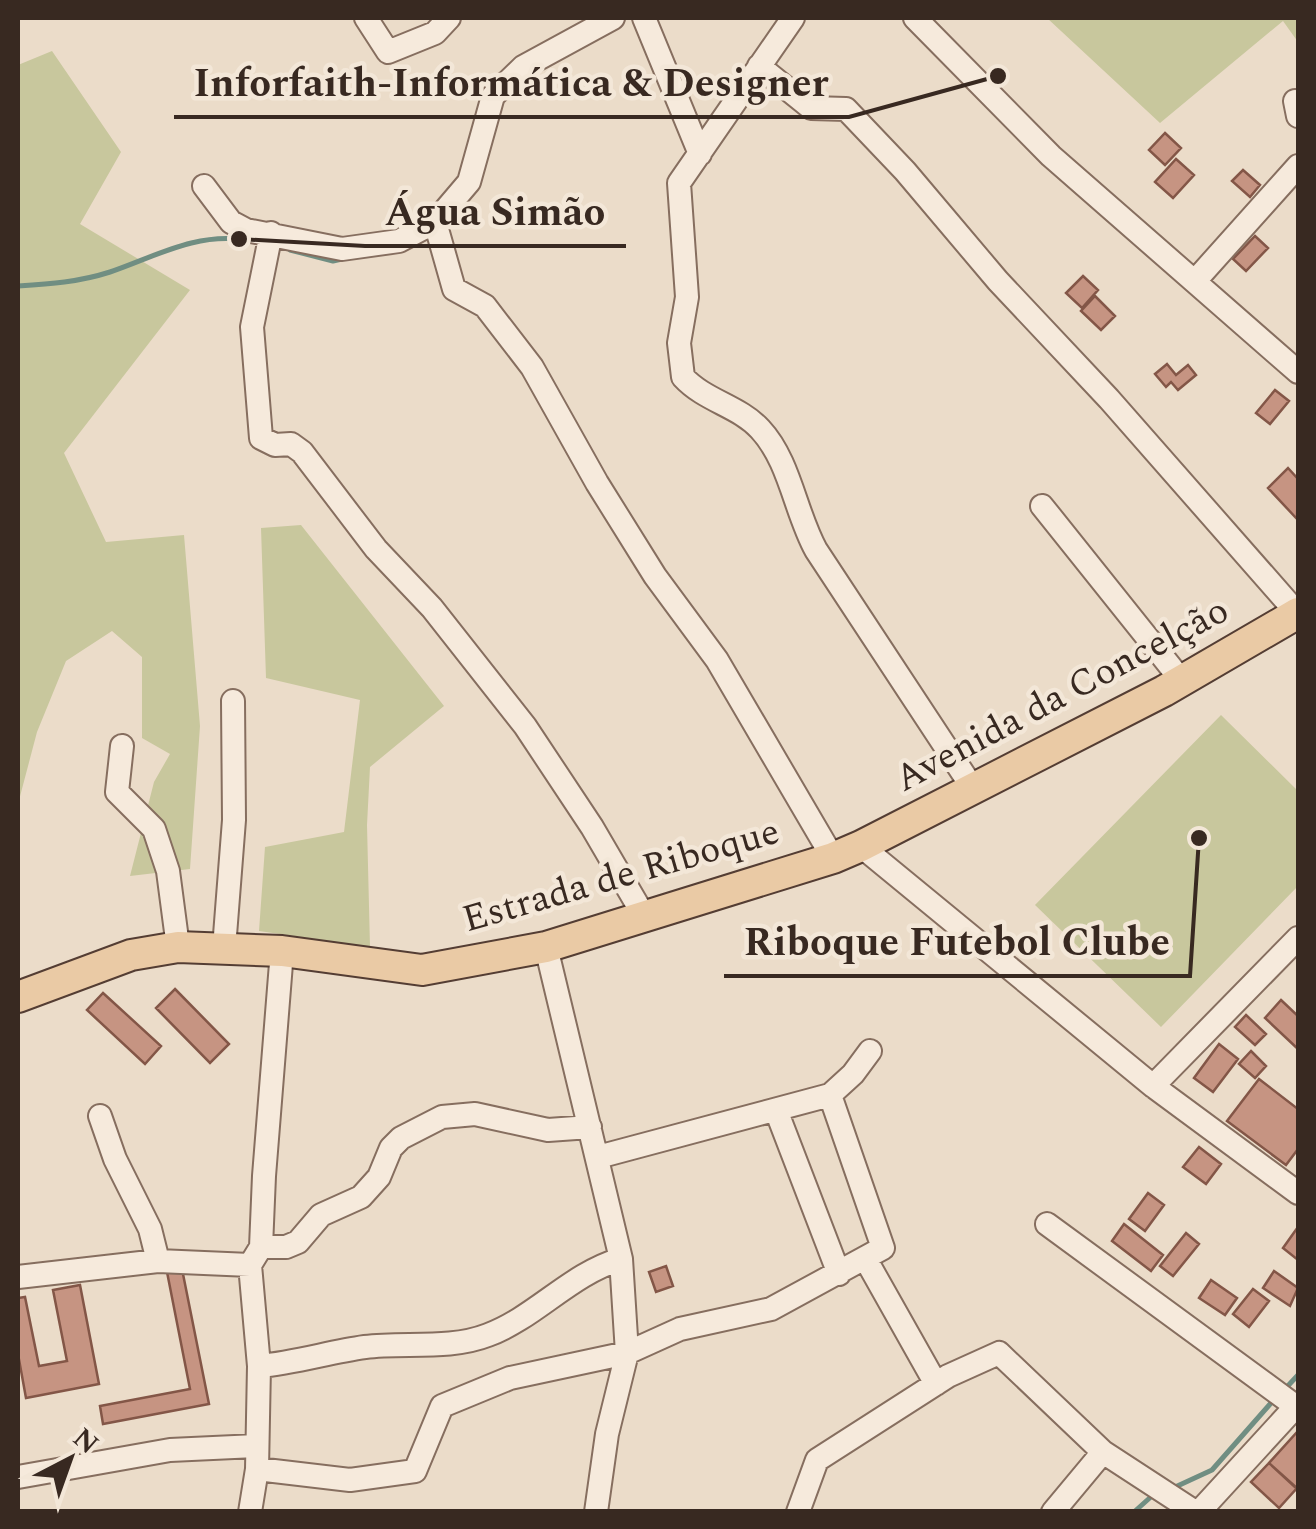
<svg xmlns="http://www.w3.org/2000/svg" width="1316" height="1529" viewBox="0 0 1316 1529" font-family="Spectral,serif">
	<rect width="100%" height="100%" fill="#ebdcc9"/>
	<path fill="#c8c79d" d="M1047,18h251v24l-15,-21 -123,102z
		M52,51l69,101 -41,72 110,66 -126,163 42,89 78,-7 16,191 -10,143 -60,7 24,-94 16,-28 -28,-16v-81l-30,-26 -46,30 -29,71 -19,72v-739z
		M301,525l143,181 -74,61 -3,58 3,122 -111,-16 6,-84 79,-15 16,-132 -94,-22 -5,-150z
		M1221,715l77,76v95l-137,141 -126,-122z"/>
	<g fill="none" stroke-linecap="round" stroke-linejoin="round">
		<path stroke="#708e82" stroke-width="5" d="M290,250l43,11 9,-2
			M18,286c32,-2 61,-4 92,-14 44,-15 87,-40 135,-32
			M1284,1390l14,-15
			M1173,1488l39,-18 59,-67
			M1134,1512l19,-17"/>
	</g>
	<path fill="#c69482" stroke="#835647" stroke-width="2.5" d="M1165,133l16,15 -16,17 -16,-15z
		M1176,159l18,16 -21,23 -18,-16z
		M1243,170l17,15 -10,12 -18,-16z
		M1255,236l13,12 -22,23 -13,-12z
		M1083,276l15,14 -16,18 -16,-15z
		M1095,296l20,20 -14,14 -20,-19z
		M1167,364l9,11 12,-10 8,10 -18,15 -7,-8 -5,5 -11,-13z
		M1275,390l14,11 -19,23 -14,-11z
		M1288,468l10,11 -1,40 -29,-31z
		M175,989l54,55 -19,19 -54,-55z
		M103,993l58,53 -16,18 -58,-54z
		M1281,1000l17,16v33l-33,-31z
		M1246,1015l20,19 -11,11 -20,-18z
		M1219,1044l19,15 -25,33 -19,-14z
		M1251,1051l15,15 -11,12 -16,-14z
		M1259,1079l39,30v40l-12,16 -59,-44z
		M1199,1147l22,17 -15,20 -23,-17z
		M1148,1193l16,12 -19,26 -16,-12z
		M1124,1224l39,31 -12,16 -39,-30z
		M1298,1227v33l-15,-12z
		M1186,1233l13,11 -26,32 -13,-10z
		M666,1266l7,20 -17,6 -7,-20z
		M182,1269l27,135 -106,20 -3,-18 90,-17 -23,-117z
		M1274,1271l24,17 -8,18 -27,-18z
		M1211,1280l26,18 -12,17 -26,-17z
		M80,1285l19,99 -73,14 -8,-44v-56l7,-1 14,69 28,-5 -14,-71z
		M1253,1289l16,12 -20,26 -16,-13z
		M1298,1431v59l-29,-27z
		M1269,1463l28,25 -18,20 -28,-26z"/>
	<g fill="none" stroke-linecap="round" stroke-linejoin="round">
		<g stroke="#866e5f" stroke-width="26">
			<path id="minor" d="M366,18l22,34 47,-19 14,-15
				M644,18l56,136
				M793,18l-114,165 8,114 -8,46 4,34c22,24 56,29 77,52 30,32 35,83 56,121l158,240
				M915,18l136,138 247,216
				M759,66l52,42 35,1 59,62 93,110 111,118 188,214
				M1295,101l3,15
				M204,186l27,36 15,8 96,19 57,-8 36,-19 34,-40 24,-86 30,-29 90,-49
				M435,222l19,67 31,17 47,61 65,116 58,93 62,84 116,198
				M271,233l-19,94 9,111 14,7 16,-1 11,8 74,97 56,59 93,118 67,101 52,89
				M1195,281l103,-115
				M1042,506l140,175
				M122,746l-5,46 37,37 14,42 10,76
				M861,846l292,240 145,107
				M546,947l75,312 6,94 -20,81 -11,78
				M224,948l10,-128 -1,-119
				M1153,1086l145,-148
				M776,1110l63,164
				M100,1116l15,43 35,70 8,32
				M598,1157l232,-62 23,-21 17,-23
				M1047,1224l251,184
				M261,1247h25l12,-5 23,-27 40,-18 18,-20 12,-29 10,-10 41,-21 33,-3 73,16 42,-3
				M865,1258l71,126
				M18,1277l140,-16 92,4
				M259,1366c36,-3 70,-14 106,-19 39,-5 85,3 123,-12 48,-18 82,-61 133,-76
				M257,1469l93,11 65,-9 27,-65 68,-28 117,-25 53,-24 91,-20 112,-61 -53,-153
				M18,1477l152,-27 87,-4
				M250,1512l7,-43 2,-103 -9,-101 11,-18 3,-71 18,-225
				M798,1512l19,-52 131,-84 51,-23 104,99 92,60
				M1053,1512l50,-60
				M1199,1512l99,-108"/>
		</g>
		<g stroke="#543d33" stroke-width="34">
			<path id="major" d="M18,997l113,-42 47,-8 104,4 140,19 124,-23 287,-89 28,-12 303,-155 134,-78"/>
		</g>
		<use href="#minor" stroke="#f6eadc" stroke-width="22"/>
		<use href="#major" stroke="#eacaa5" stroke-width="30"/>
	</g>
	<g text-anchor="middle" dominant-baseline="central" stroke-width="9" stroke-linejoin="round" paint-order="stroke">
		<g font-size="38" fill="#382921" stroke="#f3e7d8">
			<text transform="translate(1062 695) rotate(-28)">Avenida da Concelção</text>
			<text transform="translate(621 876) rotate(-16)">Estrada de Riboque</text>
		</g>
	</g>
	<path fill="none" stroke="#382921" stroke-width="4" d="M998 76L849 117H174M239 239L365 246H626M1199 838L1190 976H724"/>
	<g fill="#382921" stroke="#f3e7d8" stroke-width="4">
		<circle cx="998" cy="76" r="10"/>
		<circle cx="239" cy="239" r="10"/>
		<circle cx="1199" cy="838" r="10"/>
	</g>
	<g font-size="40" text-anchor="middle" font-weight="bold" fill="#382921" stroke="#f3e7d8" stroke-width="9" stroke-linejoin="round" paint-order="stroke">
		<text x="511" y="96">Inforfaith-Informática &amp; Designer</text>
		<text x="495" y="225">Água Simão</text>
		<text x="957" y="955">Riboque Futebol Clube</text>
	</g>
	<rect width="1316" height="1529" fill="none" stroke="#382921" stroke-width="40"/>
	<g transform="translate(70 1459) rotate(41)" stroke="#f3e7d8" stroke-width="8" paint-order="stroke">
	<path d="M0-8L18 38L0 25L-18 38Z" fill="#382921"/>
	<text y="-15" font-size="28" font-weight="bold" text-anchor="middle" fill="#382921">N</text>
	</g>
</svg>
